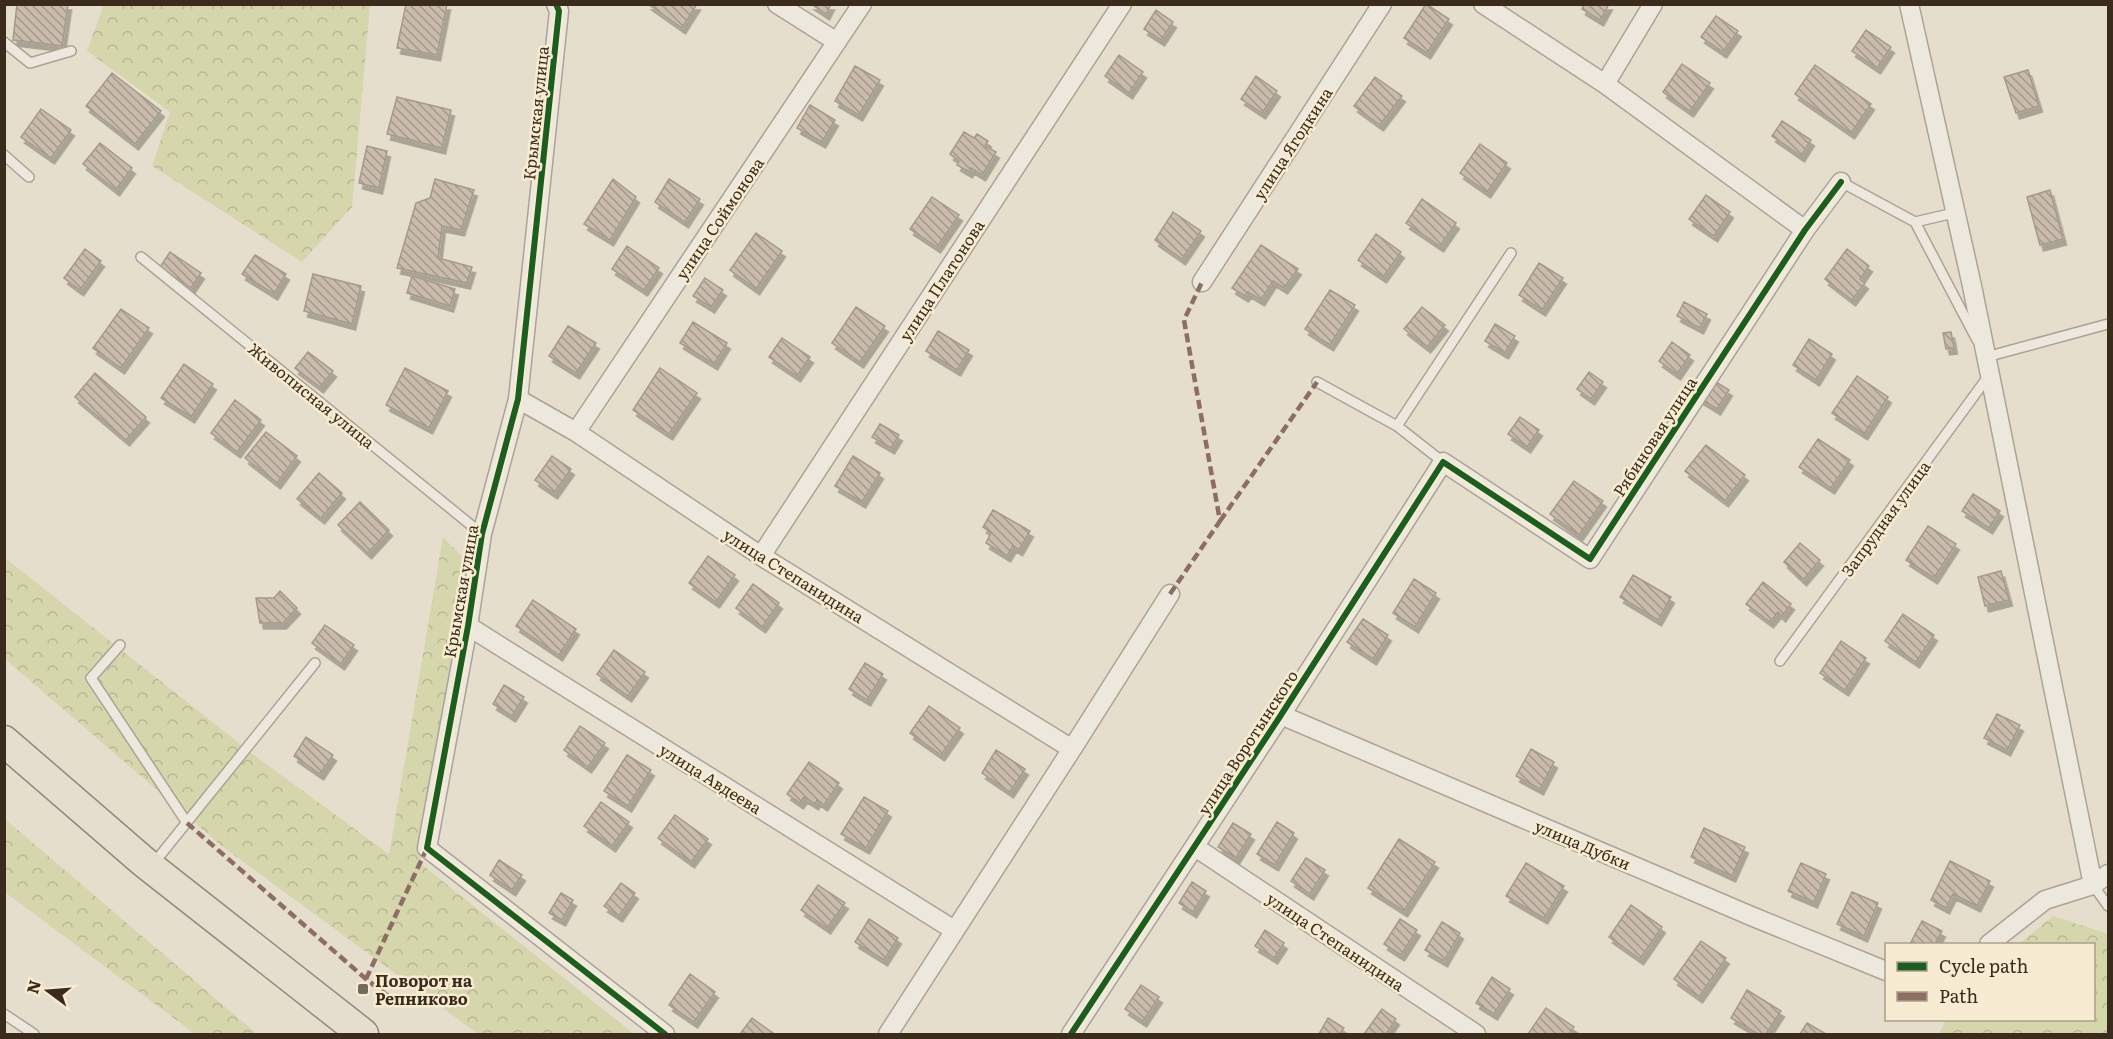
<svg xmlns="http://www.w3.org/2000/svg" width="2113" height="1039" viewBox="0 0 2113 1039" font-family="Literata,serif">
	<defs>
		<pattern id="forest-crowns" width="20" height="18" patternUnits="userSpaceOnUse" patternTransform="scale(1.5)"><rect width="20" height="18" fill="#d6d6ad"/><path d="M2 6a3 3 0 1 1 6 0M12 15a3 3 0 1 1 6 0" fill="none" stroke="#b8b894"/></pattern>
		<pattern id="building-back-hatch" width="6" height="6" patternUnits="userSpaceOnUse" patternTransform="scale(1.5)"><rect width="6" height="6" fill="#cabcac"/><path d="M-1 5l2 2M0 0l6 6M5-1l2 2" fill="none" stroke="#a5998b"/></pattern>
		<filter id="shadow"><feDropShadow dx="3.5" dy="6" stdDeviation="0" flood-color="#0004"/></filter>
	</defs>
	<rect width="100%" height="100%" fill="#e6decc"/>
	<path fill="url(#forest-crowns)" d="M104,4l266,1 -18,202 -50,55 -150,-96 18,-54 -83,-61z
		M443,537l25,26 -48,300 214,171h-156l-255,-187 -218,-188 -1,-102 254,201 131,96z
		M5,819l252,215h-62l-190,-142z
		M2053,916l55,18v100h-169l7,-14h148v-76h-75z"/>
	<path fill="url(#building-back-hatch)" stroke="#a6998b" stroke-width="1.5" filter="url(#shadow)" d="M17,4h51l-6,42 -49,-6z
		M406,4h41l-10,51 -40,-7z
		M648,4h49l-15,24z
		M811,4h20l-5,10z
		M1426,4l23,15 -22,34 -23,-15z
		M1584,4h25l-9,16 -18,-11z
		M1156,10l17,12 -12,18 -17,-11z
		M1716,16l22,15 -15,21 -22,-15z
		M1866,30l25,17 -14,21 -25,-17z
		M1119,55l24,17 -14,21 -24,-17z
		M1682,64l28,19 -20,28 -27,-19z
		M1815,65l56,39 -20,29 -56,-39z
		M855,66l25,14 -21,35 -24,-14z
		M2028,70l11,36 -23,7 -12,-36z
		M112,73l49,38 -26,33 -49,-38z
		M1256,76l21,15 -15,22 -21,-14z
		M1375,77l27,19 -22,29 -26,-19z
		M397,97l54,13 -9,38 -55,-14z
		M810,105l25,15 -13,22 -25,-14z
		M41,109l30,21 -20,28 -30,-21z
		M1782,121l29,19 -10,16 -29,-20z
		M964,132l10,6 3,-4 11,7 -3,5 11,6 -14,23 -11,-7 -2,4 -12,-7 2,-4 -9,-7z
		M100,143l32,25 -16,22 -33,-26z
		M1480,144l27,19 -20,29 -27,-19z
		M367,146l20,5 -8,37 -20,-5z
		M435,179l39,11 -13,40 -19,-4 -4,32 34,9 -5,16 -70,-15 19,-65 14,-5z
		M613,179l23,18 -26,43 -26,-16z
		M669,179l31,20 -15,23 -30,-20z
		M2050,190l13,49 -23,6 -13,-48z
		M1706,195l24,17 -16,24 -25,-17z
		M932,197l27,18 -22,32 -27,-18z
		M1422,199l34,24 -16,23 -34,-23z
		M1173,212l28,19 -19,28 -27,-19z
		M756,233l26,18 -26,38 -26,-19z
		M1376,234l25,18 -18,25 -25,-17z
		M1261,245l37,24 -14,19 -11,-7 -12,19 -13,-8 -3,4 -13,-8z
		M627,246l32,22 -15,22 -32,-21z
		M85,249l16,12 -21,29 -16,-12z
		M1847,249l22,17 -9,13 5,4 -13,17 -27,-21z
		M170,252l31,21 -10,15 -31,-21z
		M255,255l31,19 -12,20 -32,-20z
		M1539,263l24,15 -21,32 -23,-15z
		M313,274l48,12 -9,38 -48,-13z
		M412,276l43,13 -5,17 -43,-13z
		M705,278l18,12 -12,17 -18,-11z
		M1330,290l25,15 -25,40 -25,-16z
		M1684,302l23,12 -7,14 -23,-12z
		M856,307l29,19 -25,36 -28,-19z
		M1422,307l23,18 -18,22 -23,-18z
		M121,309l28,19 -28,40 -28,-20z
		M693,322l34,21 -13,21 -34,-21z
		M1495,324l20,12 -10,17 -20,-12z
		M568,326l28,17 -20,30 -27,-17z
		M938,331l31,19 -12,20 -31,-19z
		M1951,332l3,16 -8,1 -3,-16z
		M782,338l28,19 -13,19 -28,-19z
		M1809,339l23,15 -16,26 -23,-15z
		M1672,342l18,13 -13,19 -18,-13z
		M308,352l25,19 -13,16 -25,-19z
		M184,364l29,20 -22,33 -30,-19z
		M405,368l43,23 -19,37 -43,-23z
		M660,368l37,25 -28,41 -36,-24z
		M1589,372l14,10 -12,17 -14,-10z
		M95,373l51,44 -20,23 -51,-43z
		M1857,376l31,21 -24,37 -32,-21z
		M1711,379l18,11 -12,19 -18,-11z
		M235,400l26,20 -24,32 -26,-19z
		M1520,417l19,13 -12,17 -19,-13z
		M880,424l19,11 -8,13 -19,-11z
		M266,432l31,24 -20,27 -32,-25z
		M1818,439l32,21 -19,28 -32,-21z
		M1706,445l39,30 -20,26 -40,-30z
		M552,456l19,13 -17,24 -19,-13z
		M853,456l27,17 -18,29 -27,-16z
		M319,473l23,20 -21,25 -24,-19z
		M1574,481l29,20 -24,34 -29,-21z
		M1973,494l27,17 -11,17 -27,-17z
		M360,502l29,28 -21,23 -30,-28z
		M993,510l37,21 -11,19 -6,-4 -6,10 -21,-13 5,-10 -8,-6z
		M1928,526l28,18 -22,34 -28,-18z
		M1800,543l20,17 -17,20 -19,-18z
		M708,556l27,19 -19,27 -27,-19z
		M2001,571l8,29 -24,6 -7,-29z
		M1633,575l38,22 -13,23 -38,-23z
		M1414,579l22,14 -21,34 -22,-14z
		M1763,582l28,22 -9,12 -4,-4 -8,10 -24,-18z
		M753,584l26,19 -17,24 -26,-19z
		M280,591l17,17 -14,15h-23l-4,-25h18z
		M533,600l43,29 -17,26 -43,-29z
		M1903,614l31,21 -18,27 -31,-21z
		M1363,619l25,16 -15,24 -26,-17z
		M325,625l29,20 -13,19 -29,-21z
		M1841,641l25,17 -21,32 -25,-17z
		M614,650l31,22 -17,24 -31,-22z
		M865,663l18,11 -16,26 -18,-11z
		M504,685l20,12 -12,19 -19,-12z
		M929,706l31,22 -19,27 -31,-22z
		M1997,714l23,11 -13,25 -23,-12z
		M580,726l25,17 -17,24 -24,-17z
		M306,737l27,18 -13,19 -26,-18z
		M1531,749l23,13 -14,27 -24,-13z
		M996,750l29,19 -15,23 -28,-19z
		M627,755l24,15 -23,36 -24,-15z
		M809,762l30,21 -15,22 -7,-5 -2,4 -11,-7 -4,6 -13,-9z
		M864,797l24,14 -22,37 -25,-14z
		M601,802l28,20 -17,24 -28,-20z
		M675,815l33,24 -17,23 -33,-24z
		M1277,822l17,11 -19,32 -18,-11z
		M1233,823l18,11 -15,24 -18,-11z
		M1704,828l41,19 -13,29 -41,-19z
		M1399,839l36,23 -31,49 -36,-23z
		M1306,858l19,12 -15,24 -19,-13z
		M499,860l23,15 -10,15 -22,-15z
		M1950,861l40,20 -13,25 -24,-12 -7,14 -15,-8z
		M1526,863l38,23 -20,32 -38,-22z
		M1801,863l25,11 -12,28 -26,-11z
		M1192,882l14,9 -13,21 -14,-9z
		M621,883l14,10 -16,23 -15,-10z
		M818,885l27,18 -18,25 -26,-18z
		M1852,892l26,11 -14,33 -27,-12z
		M561,893l12,7 -11,20 -13,-7z
		M1631,905l31,22 -22,32 -31,-22z
		M869,919l29,19 -14,22 -29,-18z
		M1400,919l17,11 -16,25 -17,-11z
		M1922,921l20,10 -7,13h-25z
		M1442,922l18,11 -16,28 -19,-11z
		M1265,930l19,13 -10,15 -19,-12z
		M1701,941l25,17 -27,39 -25,-18z
		M690,974l25,18 -21,30 -25,-17z
		M1492,977l18,12 -16,25 -18,-11z
		M1141,985l18,12 -16,24 -18,-12z
		M1747,990l34,21 -15,23h-8l-27,-16z
		M1546,1008l28,19 -5,7h-41z
		M1382,1009l14,10 -10,15h-22z
		M752,1018l21,15 -1,1h-32z
		M1328,1018l16,10 -4,6h-21z
		M1807,1023l19,11h-26z"/>
	<g fill="none" stroke-linecap="round" stroke-linejoin="round">
		<g stroke="#aba395" stroke-width="12">
			<path id="service" d="M4,42l26,21 41,-12
				M4,155l25,22
				M1841,182l74,40 39,-9
				M1915,222l62,118
				M141,257l341,277
				M1985,355l1,2 122,-33
				M1317,382l80,44
				M1443,462l-46,-36 114,-173
				M120,645l-29,33 96,145
				M1780,661l210,-287
				M154,863l161,-200
				M2093,885l15,21
				M4,1014l30,20"/>
		</g>
		<g stroke="#aba395" stroke-width="21">
			<path id="minor" d="M556,4l3,7 -41,388 -36,135 -14,92 -41,222 238,186
				M777,4l60,38
				M1483,4l122,80 200,146
				M1909,4l63,282 121,599
				M1605,84l48,-80
				M1202,282l180,-278
				M518,399l58,33 185,124 311,193
				M576,432l286,-428
				M761,556l361,-552
				M468,626l486,304
				M1281,715l470,201 135,55
				M1195,847l281,187
				M1989,944l56,-44 48,-15 15,-11
				M888,1034l184,-285 98,-155
				M1071,1034l210,-319 162,-253 147,97 215,-329 36,-48"/>
		</g>
		<g stroke="#90887c" stroke-width="33">
			<path id="primary" d="M4,741l140,121 219,172"/>
		</g>
		<use href="#service" stroke="#ede8de" stroke-width="9"/>
		<use href="#minor" stroke="#ede8de" stroke-width="18"/>
		<use href="#primary" stroke="#e5decf" stroke-width="30"/>
		<path stroke="#8d6e63" stroke-width="4.5" stroke-dasharray="9 4.5" stroke-linecap="butt" d="M1220,521l97,-139
			M1170,594l50,-73 -36,-201 18,-38
			M187,823l179,156 34,26
			M366,979l61,-131"/>
		<g stroke="#f7ecd1" stroke-width="10">
			<path id="cycleway" d="M556,4l3,7 -41,388 -36,135 -14,92 -41,222 238,186
				M1071,1034l210,-319 162,-253 147,97 215,-329 36,-48"/>
		</g>
		<use href="#cycleway" stroke="#1b5e20" stroke-width="6"/>
	</g>
	<rect fill="#766a5a" stroke="#f7ecd1" stroke-width="2" x="357" y="983" width="12" height="12" rx="3"/>
	<g text-anchor="middle" dominant-baseline="central" stroke-width="5" stroke-linejoin="round" paint-order="stroke">
		<g font-size="16" fill="#3a2b1c" stroke="#f7ecd1">
			<text transform="translate(535 113) rotate(-84)">Крымская улица</text>
			<text transform="translate(1292 143) rotate(-57)">улица Ягодкина</text>
			<text transform="translate(719 218) rotate(-56)">улица Соймонова</text>
			<text transform="translate(941 280) rotate(-57)">улица Платонова</text>
			<text transform="translate(312 395) rotate(39)">Живописная улица</text>
			<text transform="translate(1654 436) rotate(-57)">Рябиновая улица</text>
			<text transform="translate(1885 518) rotate(-54)">Запрудная улица</text>
			<text transform="translate(794 575) rotate(32)">улица Степанидина</text>
			<text transform="translate(460 591) rotate(-80)">Крымская улица</text>
			<text transform="translate(1247 742) rotate(-57)">улица Воротынского</text>
			<text transform="translate(711 778) rotate(32)">улица Авдеева</text>
			<text transform="translate(1583 844) rotate(23)">улица Дубки</text>
			<text transform="translate(1336 941) rotate(34)">улица Степанидина</text>
		</g>
		<g font-size="16" font-weight="bold" fill="#3a2b1c" stroke="#f7ecd1" text-anchor="start">
			<text x="375" y="980">Поворот на<tspan x="375" dy="18">Репниково</tspan></text>
		</g>
	</g>
	<rect width="2113" height="1039" fill="none" stroke="#3a2b1c" stroke-width="12"/>
	<rect x="1885" y="943" width="210" height="78" fill="#f7ecd1" stroke="#ab9f89" stroke-width="1.5"/>
	<rect x="1897" y="962" width="30" height="9" fill="#1b5e20" stroke="#ab9f89" stroke-width="1.5"/>
	<text x="1939" y="973" font-size="18" fill="#3a2b1c">Cycle path</text>
	<rect x="1897" y="992" width="30" height="9" fill="#8d6e63" stroke="#ab9f89" stroke-width="1.5"/>
	<text x="1939" y="1003" font-size="18" fill="#3a2b1c">Path</text>
	<g transform="translate(48 991) rotate(286)" stroke="#f7ecd1" stroke-width="4.5" paint-order="stroke">
	<path d="M0-4.5L10 22L0 15L-10 22Z" fill="#3a2b1c"/>
	<text y="-9" font-size="16" font-weight="bold" text-anchor="middle" fill="#3a2b1c">N</text>
	</g>
</svg>
